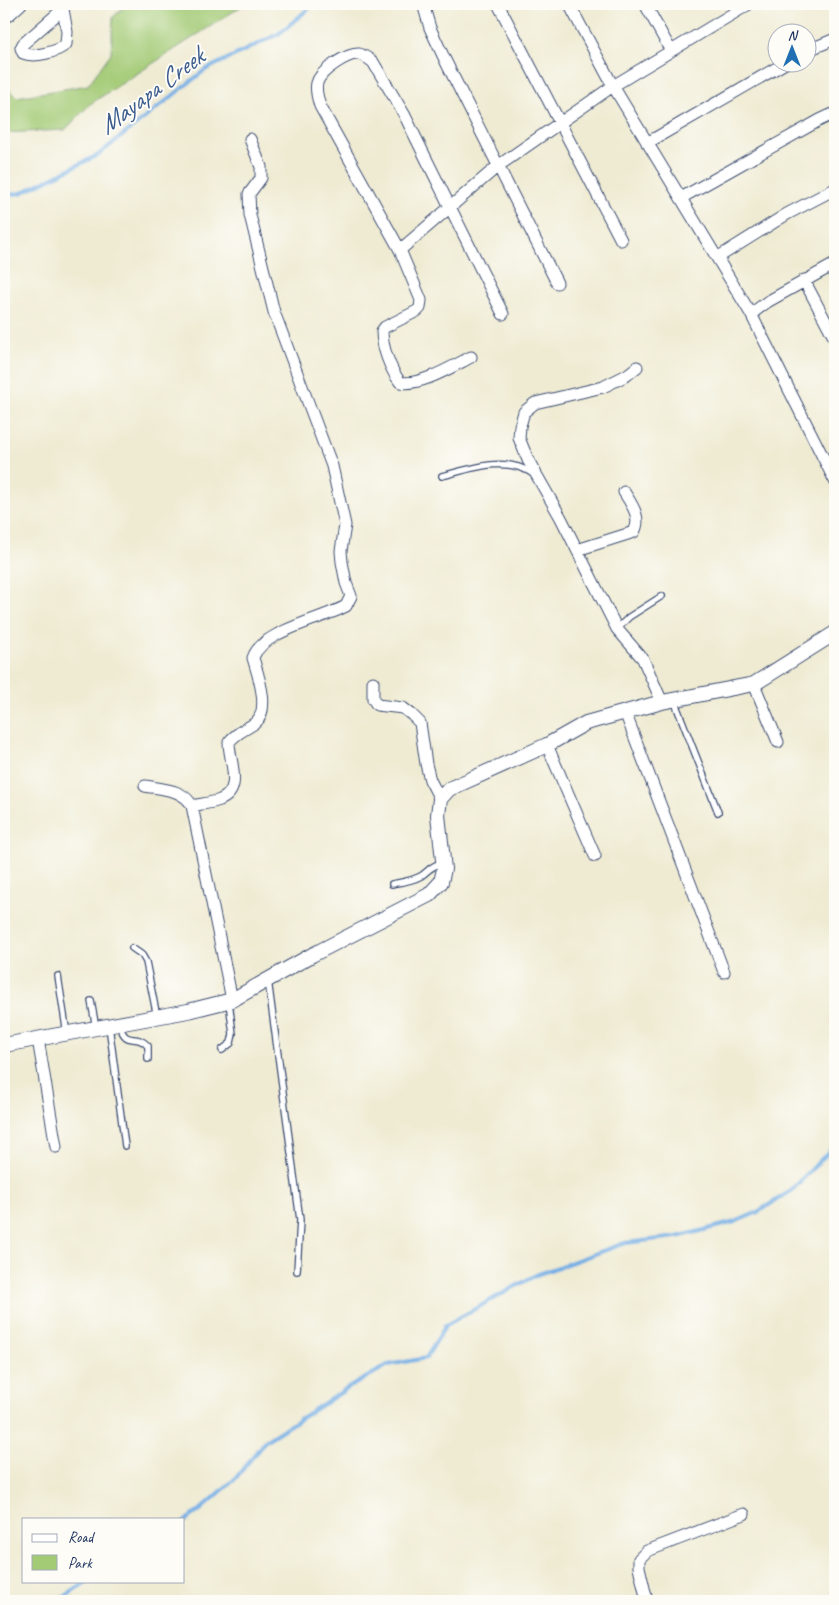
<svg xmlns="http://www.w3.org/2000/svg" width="839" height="1605" viewBox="0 0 839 1605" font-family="Caveat,sans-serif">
	<rect width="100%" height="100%" fill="#fdfcf7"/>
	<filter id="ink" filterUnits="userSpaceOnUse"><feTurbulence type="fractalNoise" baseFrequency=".02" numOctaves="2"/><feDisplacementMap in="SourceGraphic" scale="10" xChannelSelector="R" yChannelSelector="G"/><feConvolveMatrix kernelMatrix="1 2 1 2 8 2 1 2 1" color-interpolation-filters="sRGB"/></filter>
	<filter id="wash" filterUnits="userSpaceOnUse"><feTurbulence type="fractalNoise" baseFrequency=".0096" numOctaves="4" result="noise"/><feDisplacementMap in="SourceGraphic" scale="20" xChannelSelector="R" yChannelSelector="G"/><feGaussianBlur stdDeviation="1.12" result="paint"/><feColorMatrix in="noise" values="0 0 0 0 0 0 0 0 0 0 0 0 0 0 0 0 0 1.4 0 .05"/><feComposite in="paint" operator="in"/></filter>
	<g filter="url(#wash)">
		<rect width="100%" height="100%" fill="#efebd3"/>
		<path fill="#a3ca75" stroke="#5f7c6a" d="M127,4h118l-155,100 -25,26 -61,3v-48l13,12 71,-12 23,-32 2,-36z"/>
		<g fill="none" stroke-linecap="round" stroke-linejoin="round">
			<path stroke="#75aee5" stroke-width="4" d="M4,195l17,-2 77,-38 107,-85 75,-37 34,-29
				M184,1522l15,-11 36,-32 30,-38 83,-53 40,-23 38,-7 20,-33 90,-50 89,-32 52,-6 58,-15 21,-9 35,-22 44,-46
				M58,1601l31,-20"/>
		</g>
	</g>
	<g filter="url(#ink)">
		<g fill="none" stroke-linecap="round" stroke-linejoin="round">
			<g stroke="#3b4b70" stroke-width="8">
				<path id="service" d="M442,476c28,-7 64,-21 91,-2
					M617,629l12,-12 33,-21
					M674,700l44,112
					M392,884c10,-2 20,-3 29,-8 9,-6 9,-10 21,-13
					M132,948l10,7 4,7 11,55
					M58,976l9,58
					M268,980l32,240 -3,51
					M91,1001l5,27
					M119,1024c8,25 15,7 29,22v13
					M109,1026l16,120
					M222,1050l9,-7 2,-9 -4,-32"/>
			</g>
			<g stroke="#3b4b70" stroke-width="13">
				<path id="minor" d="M423,4l7,24 16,34 111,221
					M498,4l123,236
					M645,4l26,47
					M749,4l-136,82 138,228 84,167
					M63,9l4,23 -1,12c-8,8 -32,14 -43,9l-2,-5 2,-4 40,-35 3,-5
					M4,18l5,-3 12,-11
					M806,51l29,-12
					M647,143l140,-81
					M681,198l139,-78 15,-7
					M400,250l98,-84 115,-80 -44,-82
					M717,258l70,-44 48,-25
					M804,280l31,59
					M751,314l16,-12 68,-38
					M471,357c-18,9 -52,30 -71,25 -10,-13 -18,-35 -18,-51l3,-4 32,-16 3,-3 1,-8 -21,-50 -80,-144c-2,-7 -5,-15 -3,-23 3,-12 30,-30 42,-29 5,1 10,5 14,8l31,52 99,200
					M637,367l-10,8 -24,12 -68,16 -11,9 -4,14 -1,12 9,22 33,58 56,111 26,30 19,43
					M577,550l57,-18c8,-14 -2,-27 -10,-40
					M373,682v17l4,6 26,3 9,7 8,8 6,41 4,16 10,19
					M754,684l24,58
					M625,712l99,260
					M547,745l48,111
					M145,786c16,3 39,3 47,20l40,194
					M192,806c9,-2 20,-3 28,-6 24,-10 9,-39 9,-58 8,-10 16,-12 26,-19 16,-13 3,-48 -2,-65 8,-27 70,-39 93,-52l5,-10 -5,-13 -4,-21 -1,-11 4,-26 -13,-59 -58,-154 -24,-97 -1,-21 12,-16v-11l-11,-28
					M38,1039l18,108
					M647,1601l-8,-34v-8l8,-8 97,-37"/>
			</g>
			<g stroke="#3b4b70" stroke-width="16">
				<path id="tertiary" d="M4,1045l184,-34 44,-11 80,-45 117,-60 12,-13 3,-13 -6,-54 2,-16 9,-10 98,-44 39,-22 76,-21 92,-18 81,-51"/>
			</g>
			<use href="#service" stroke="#fff" stroke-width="5.5"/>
			<use href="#minor" stroke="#fff" stroke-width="11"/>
			<use href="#tertiary" stroke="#fff" stroke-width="14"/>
		</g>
	</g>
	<g text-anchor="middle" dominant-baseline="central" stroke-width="4" stroke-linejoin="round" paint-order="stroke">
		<g font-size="26" font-style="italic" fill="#3a5b8d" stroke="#fdfcf7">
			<text transform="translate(151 91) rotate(-37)">Mayapa Creek</text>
		</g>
	</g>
	<rect width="839" height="1605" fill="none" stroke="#fdfcf7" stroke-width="20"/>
	<rect x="22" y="1518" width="162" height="65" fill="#fdfcf7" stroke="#a3aaba"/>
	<rect x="32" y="1534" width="25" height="8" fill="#ffffff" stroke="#a3aaba"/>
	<text x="68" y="1542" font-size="15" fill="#1b2f5e">Road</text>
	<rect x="32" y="1555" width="25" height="15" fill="#a3ca75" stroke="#a3aaba"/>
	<text x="68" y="1568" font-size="15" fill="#1b2f5e">Park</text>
	<g transform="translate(792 48)"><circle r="24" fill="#fdfcf7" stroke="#a3aaba"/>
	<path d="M0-4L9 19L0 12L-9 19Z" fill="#1f6fb2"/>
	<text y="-8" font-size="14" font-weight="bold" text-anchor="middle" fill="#1b2f5e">N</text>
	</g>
</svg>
